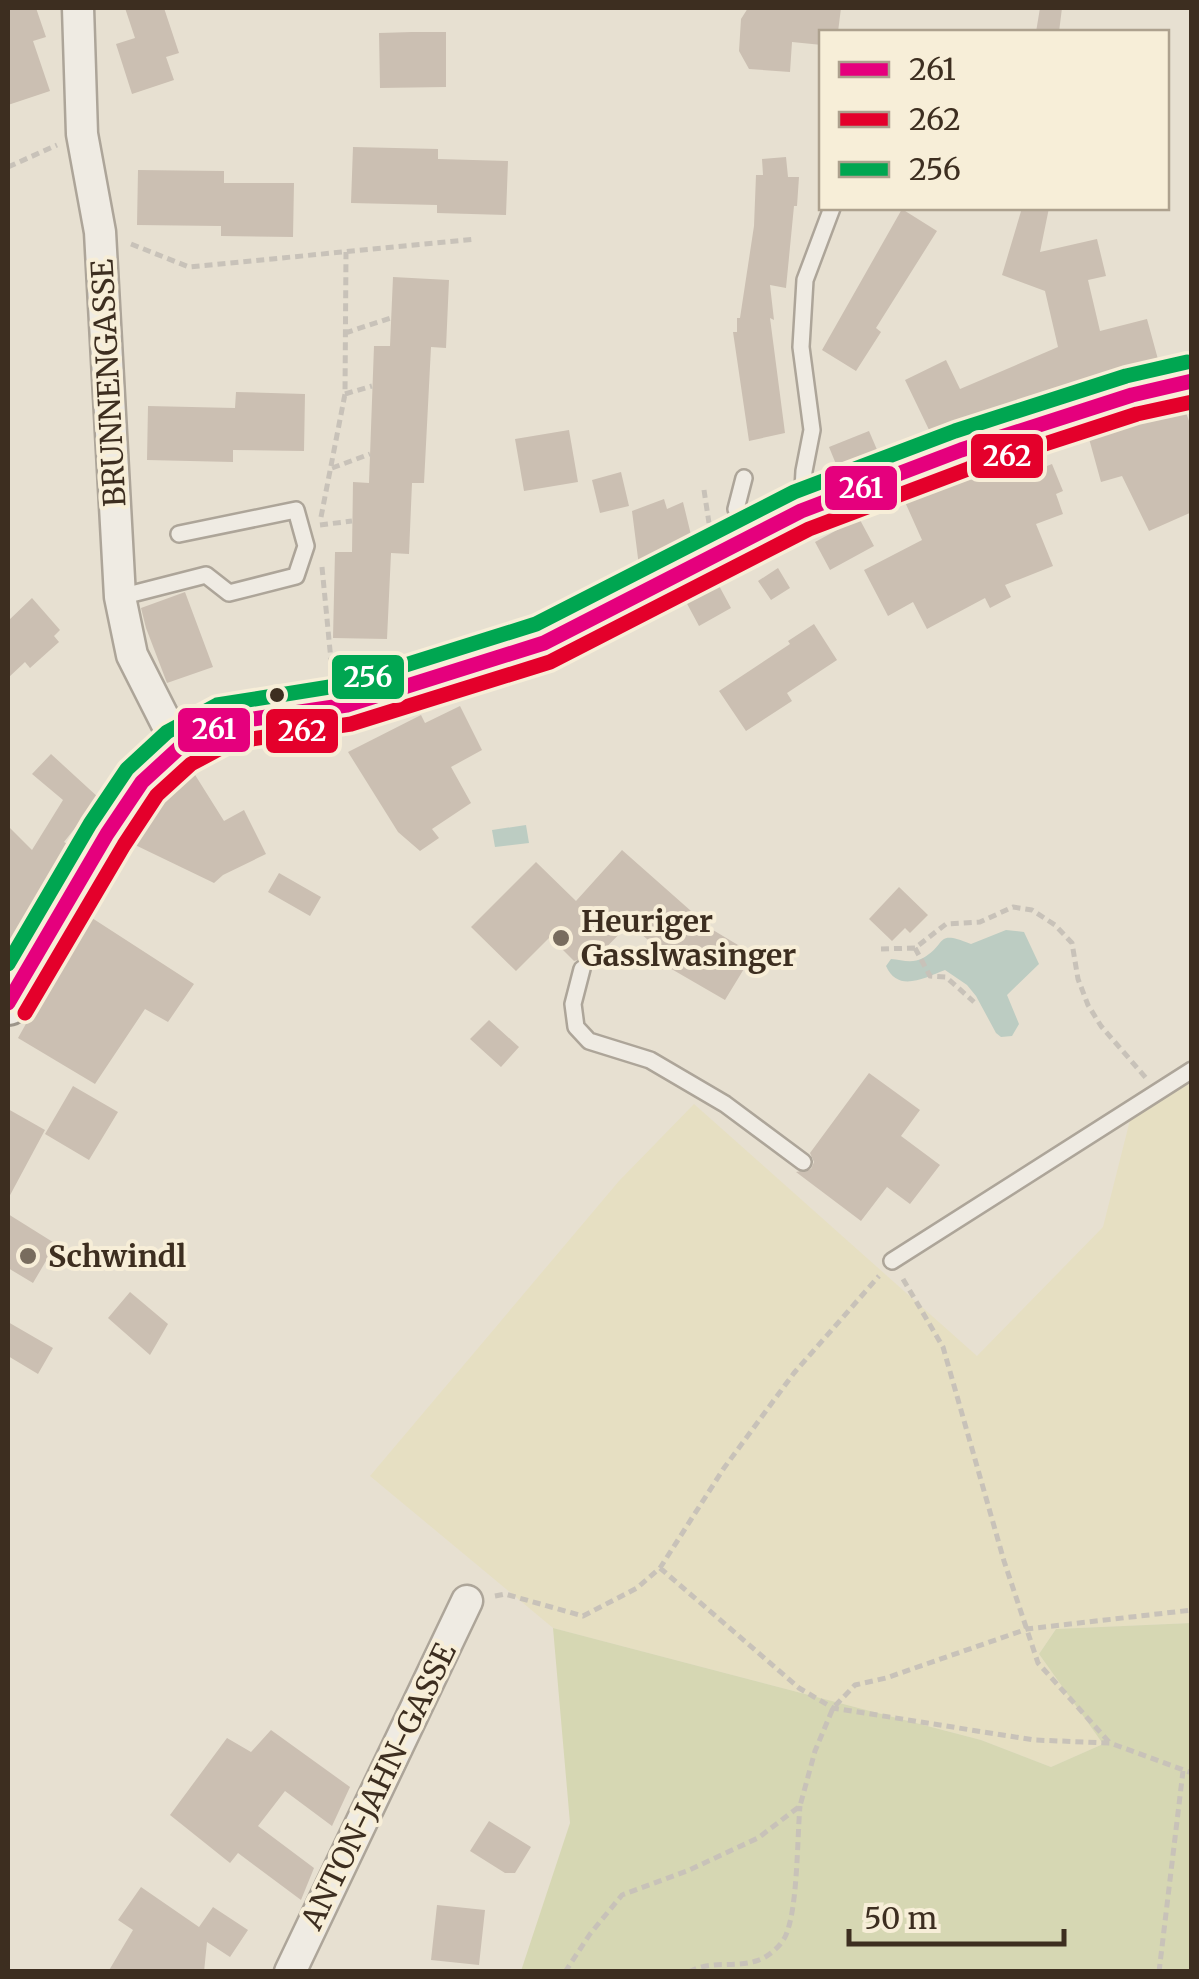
<svg xmlns="http://www.w3.org/2000/svg" width="1199" height="1979" viewBox="0 0 1199 1979" font-family="Merriweather,serif">
	<rect width="100%" height="100%" fill="#e7e0d1"/>
	<path fill="#e6dfc2" d="M1191,1079v544l-135,6 -17,25 64,90 -52,23 -70,-27 -428,-112 -183,-152 249,-295 75,-77 283,252 126,-129 27,-107z"/>
	<path fill="#d6d7b3" d="M1191,1623v348h-670l49,-148 -17,-195 428,112 70,27 52,-23 -64,-90 17,-25z"/>
	<path fill="#bcccc2" d="M526,825l3,18 -34,4 -3,-17z
		M1006,930l18,2 15,32 -32,31 12,29 -7,12 -11,1 -5,-4 -20,-37 -9,-11 -22,-15c-21,8 -47,23 -59,-4l5,-7c11,1 21,5 32,-1 25,-14 11,-29 48,-14z"/>
	<path fill="#cbbfb2" d="M8,8h28l10,29 -13,4 17,50 -42,14z
		M125,8h39l15,45 -13,4 8,23 -42,14 -16,-50 19,-6z
		M748,8h93l-3,24h-16v13l-30,-3 -2,30 -41,-3 -10,-18 2,-32z
		M1040,8h22l-3,24h-23z
		M412,32h34v55l-66,1 -1,-55z
		M353,147l85,2v10l70,2 -2,54 -69,-2v-8l-86,-2z
		M786,157l2,20h11l-2,29h-3l-8,82 -16,-3 4,35 -4,-2 15,115 -36,8 -16,-109h4v-14h3l14,-92 2,-51h7l-1,-16z
		M138,170l86,1v12h70l-1,54 -72,-1v-10l-84,-1z
		M1022,208h27l-9,44 57,-13 9,37 -18,4 12,51 47,-12 12,44 -185,57 -2,-4 -41,18 -26,-54 41,-20 14,29 98,-42 -13,-56 -43,-16z
		M902,209l35,22 -61,97 5,4 -25,39 -34,-21z
		M393,277l56,3 -3,68 -15,-1 -7,136h-12l-3,71 -18,-1 -4,86 -54,-1 2,-86h17l1,-70 16,1 5,-137h16z
		M236,392l69,2 -1,57 -71,-1v12l-86,-2 1,-54 87,2z
		M1185,410l7,19v83l-43,19 -27,-55 -21,6 -13,-47 51,-16z
		M569,430l9,52 -54,9 -9,-52z
		M869,431l9,21 -40,17 -9,-22z
		M1036,452l6,16 10,-4 11,27 -7,3 7,20 -27,10 17,42 -48,19 6,12 -21,11 -5,-10 -58,31 -14,-27 -25,14 -24,-46 58,-30 -17,-38 71,-27 -1,-3z
		M621,472l8,34 -29,7 -8,-33z
		M664,499l3,10 16,-7 9,37 -53,27 -7,-55z
		M859,518l15,28 -44,24 -15,-28z
		M778,568l12,20 -19,12 -13,-19z
		M717,582l14,26 -32,18 -14,-26z
		M185,592l28,75 -46,16 -21,-55 -5,-20z
		M32,598l28,32 -6,6 5,6 -29,26 -5,-6 -17,16v-57z
		M814,624l23,36 -50,33 5,8 -46,30 -27,-40 71,-47 -2,-3z
		M460,706l22,44 -31,17 20,36 -39,26 7,9 -19,13 -22,-19 -50,-80 73,-37 4,8z
		M51,754l48,44 -35,44 7,4 -63,108v-128l24,24 31,-50 -31,-26z
		M192,770l32,51 20,-11 22,44 -43,21 -9,8 -83,-40 33,-45z
		M622,850l69,61 -3,4 65,39 -28,46 -57,-33 4,-7 -43,-36 -38,39 -7,-5 -10,3 -24,-24 -34,34 -45,-44 65,-65 40,39z
		M279,873l42,24 -11,19 -42,-24z
		M899,887l29,28 -18,18 -5,-5 -13,13 -23,-22z
		M92,918l102,66 -26,38 -23,-13 -50,75 -77,-46 36,-64 3,3z
		M489,1020l30,27 -18,20 -31,-28z
		M869,1073l51,37 -19,26 39,29 -30,39 -23,-17 -26,34 -65,-49 15,-3 3,-7 -4,-9z
		M73,1086l45,26 -29,48 -44,-26z
		M8,1109l37,21 -37,69z
		M8,1214l48,30 -23,39 -25,-15z
		M130,1292l38,32 -18,31 -42,-37z
		M8,1322l45,26 -15,26 -30,-18z
		M271,1730l79,57 -18,39 -47,-35 -27,35 56,42 -13,32 -63,-47 -8,10 -60,-48 57,-77 24,14z
		M489,1821l42,26 -16,26h-10l-35,-22z
		M141,1887l58,40 14,-20 35,23 -18,27 -23,-15 -3,30h-96l25,-42 -15,-10z
		M437,1905l48,5 -6,55 -48,-5z"/>
	<g fill="none" stroke-linecap="round" stroke-linejoin="round">
		<g stroke="#ada599" stroke-width="20">
			<path id="lane" d="M744,478l-8,31 14,24
				M802,507l2,-36 8,-41 -11,-83 4,-67 27,-72
				M120,597l86,-22 23,18 67,-17 10,-30 -10,-36 -117,24
				M582,969l-9,35 3,23 13,14 61,19 75,44 78,58
				M892,1261l300,-191"/>
		</g>
		<g stroke="#ada599" stroke-width="35">
			<path id="street" d="M78,8l4,126 18,98 20,365 12,58 47,93
				M290,1972l177,-371"/>
		</g>
		<g stroke="#9c958a" stroke-width="48">
			<path id="secondary" d="M8,1003l99,-169 35,-52 37,-34 47,-25 121,-18 197,-62 257,-132 160,-61 171,-55 60,-14"/>
		</g>
		<path stroke="#c8c2b9" stroke-width="5" stroke-dasharray="8 5" stroke-linecap="butt" d="M8,167l49,-22
			M131,244l58,23 287,-28
			M345,333l46,-15
			M345,394l27,-8
			M332,468l38,-14
			M704,490l5,33
			M321,517l24,-123 1,-142
			M320,525l32,-4
			M322,567l10,104
			M915,948l15,28 16,1 28,25
			M881,949l34,-1 31,-24 34,-2 33,-15 19,3 23,15 17,18 6,36 10,26 13,21 45,52
			M903,1279l40,68 61,214 34,102 72,80
			M660,1568l139,120 34,20 201,32 76,3 82,30
			M495,1596l10,-2 78,22 54,-28 23,-20 64,-100 70,-95 85,-97
			M565,1972l25,-38 32,-39 65,-24 71,-33 42,-32 15,-55 18,-43 22,-23 31,-7 141,-49 165,-19
			M689,1972c21,-12 44,-4 67,-11 11,-3 24,-14 29,-24 13,-27 12,-98 15,-131
			M1159,1972l24,-201"/>
		<use href="#lane" stroke="#efebe3" stroke-width="15"/>
		<use href="#street" stroke="#efebe3" stroke-width="30"/>
		<use href="#secondary" stroke="#efebe3" stroke-width="42"/>
		<g stroke="#f7eed8" stroke-width="22">
			<path id="bus-1" d="M8,1003l99,-169 35,-52 37,-34 47,-25 121,-18 197,-62 257,-132 160,-61 171,-55 60,-14"/>
		</g>
		<g stroke="#f7eed8" stroke-width="22">
			<path id="bus-2" d="M25,1013l99,-168 33,-50 34,-31 41,-22 119,-18 199,-62 259,-133 159,-60 169,-55 55,-12"/>
		</g>
		<g stroke="#f7eed8" stroke-width="22">
			<path id="bus-3" d="M8,964l82,-140 37,-55 40,-37 50,-27 125,-20 194,-61 258,-132 161,-61 171,-55 61,-14"/>
		</g>
		<use href="#bus-1" stroke="#e5007d" stroke-width="15"/>
		<use href="#bus-2" stroke="#e4002b" stroke-width="15"/>
		<use href="#bus-3" stroke="#00a651" stroke-width="15"/>
	</g>
	<circle fill="#3d2e20" stroke="#f7eed8" stroke-width="4" cx="277" cy="695" r="9"/>
	<g fill="#786c5e" stroke="#f7eed8" stroke-width="4">
		<circle cx="561" cy="938" r="10"/>
		<circle cx="28" cy="1256" r="10"/>
	</g>
	<g text-anchor="middle" dominant-baseline="central" stroke-width="8" stroke-linejoin="round" paint-order="stroke">
		<g font-size="30" fill="#3d2e20" stroke="#f7eed8">
			<text transform="translate(108 383) rotate(-93)">BRUNNENGASSE</text>
			<text transform="translate(378 1786) rotate(-64)">ANTON-JAHN-GASSE</text>
		</g>
		<g font-size="30" font-weight="bold" fill="#3d2e20" stroke="#f7eed8" text-anchor="start">
			<text x="581" y="921">Heuriger<tspan x="581" dy="34">Gasslwasinger</tspan></text>
			<text x="48" y="1256">Schwindl</text>
		</g>
	</g>
	<g stroke="#f7eed8" stroke-width="4">
		<rect x="969" y="432" width="76" height="48" rx="10" fill="#e4002b"/>
		<rect x="823" y="464" width="76" height="48" rx="10" fill="#e5007d"/>
		<rect x="330" y="653" width="76" height="48" rx="10" fill="#00a651"/>
		<rect x="176" y="706" width="76" height="48" rx="10" fill="#e5007d"/>
		<rect x="264" y="707" width="76" height="48" rx="10" fill="#e4002b"/>
	</g>
	<g font-size="28" text-anchor="middle" font-weight="bold" fill="#fff">
		<text x="1007" y="466">262</text>
		<text x="861" y="498">261</text>
		<text x="368" y="687">256</text>
		<text x="214" y="739">261</text>
		<text x="302" y="741">262</text>
	</g>
	<rect width="1199" height="1979" fill="none" stroke="#3d2e20" stroke-width="20"/>
	<rect x="819" y="30" width="350" height="180" fill="#f7eed8" stroke="#ada18e" stroke-width="2.5"/>
	<rect x="839" y="62" width="50" height="15" fill="#e5007d" stroke="#ada18e" stroke-width="2.5"/>
	<text x="909" y="80" font-size="30" fill="#3d2e20">261</text>
	<rect x="839" y="112" width="50" height="15" fill="#e4002b" stroke="#ada18e" stroke-width="2.5"/>
	<text x="909" y="130" font-size="30" fill="#3d2e20">262</text>
	<rect x="839" y="162" width="50" height="15" fill="#00a651" stroke="#ada18e" stroke-width="2.5"/>
	<text x="909" y="180" font-size="30" fill="#3d2e20">256</text>
	<path d="M849 1929v15h215v-15" fill="none" stroke="#3d2e20" stroke-width="5"/>
	<text x="864" y="1929" font-size="30" fill="#3d2e20" stroke="#f7eed8" stroke-width="8" paint-order="stroke">50 m</text>
</svg>
